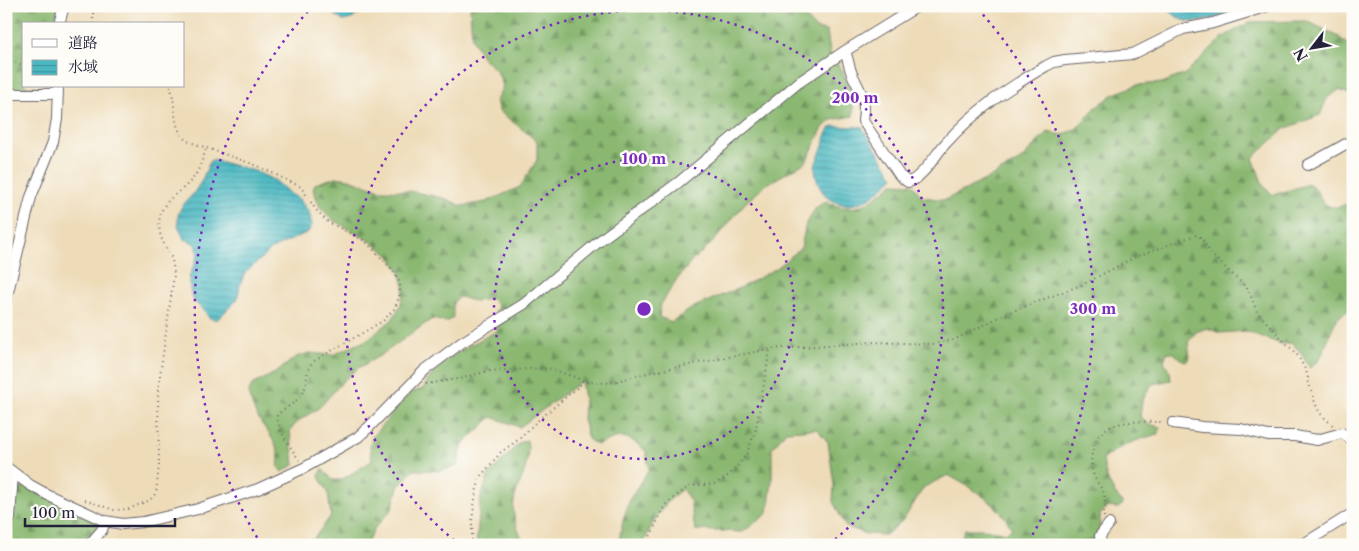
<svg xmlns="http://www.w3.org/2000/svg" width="1359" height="551" viewBox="0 0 1359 551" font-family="'Libre Caslon Text','Noto Serif JP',serif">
	<defs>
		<pattern id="forest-firs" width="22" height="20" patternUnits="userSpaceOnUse" patternTransform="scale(1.25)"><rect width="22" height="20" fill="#8ab871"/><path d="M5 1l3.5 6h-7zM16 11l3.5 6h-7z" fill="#70955e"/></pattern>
		<pattern id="water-rules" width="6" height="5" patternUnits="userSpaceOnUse" patternTransform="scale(1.25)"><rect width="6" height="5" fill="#49b8c1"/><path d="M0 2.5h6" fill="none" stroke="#3c959e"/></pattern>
	</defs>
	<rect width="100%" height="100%" fill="#fdfcf7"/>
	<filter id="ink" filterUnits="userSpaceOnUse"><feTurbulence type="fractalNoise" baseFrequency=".02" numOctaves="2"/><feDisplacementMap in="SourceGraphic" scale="10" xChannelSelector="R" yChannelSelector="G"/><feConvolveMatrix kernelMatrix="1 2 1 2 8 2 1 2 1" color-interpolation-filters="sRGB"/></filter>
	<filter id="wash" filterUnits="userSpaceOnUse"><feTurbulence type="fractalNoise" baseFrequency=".0096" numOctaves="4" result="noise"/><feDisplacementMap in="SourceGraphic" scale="20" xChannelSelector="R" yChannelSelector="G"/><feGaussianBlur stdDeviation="1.12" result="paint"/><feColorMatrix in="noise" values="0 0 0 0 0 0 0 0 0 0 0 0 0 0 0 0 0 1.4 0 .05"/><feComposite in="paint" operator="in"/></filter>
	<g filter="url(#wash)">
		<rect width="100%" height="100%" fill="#eedcb9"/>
		<path fill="url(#forest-firs)" stroke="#566d56" d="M6,6h53l-5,18h-30v62l27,1 -19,2h-26z
			M470,6h301l10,12 17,-3 9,4 9,10 11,2 3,22 13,19 10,24v20l-22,4 -9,9 -16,33 -39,22 -22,19 -30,37 -23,21 -17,21 -15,24 -1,11 12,5 23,-15 48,-20 35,-19 24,-20 5,-25 10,-15 10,-7c30,16 44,1 67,-18l19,1 10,13 23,3 48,-24 29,-17 25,-27 16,3 14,-7 17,-19 20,-15 23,-9 25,-2 23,-9 37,-36 28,-16 57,-1 32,16 14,13v51l-2,1 -2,-8 -10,-4 -12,8 -7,17 -36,14 -31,29 10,27 10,10 36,-11c10,6 7,8 12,16 8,10 20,8 29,2l3,2v105c-29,7 -20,45 -43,59l-11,-18 -8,-7 -10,1 -35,-13 -26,2 -13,-5 -11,4 -8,10 2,16 -4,4 -13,-9 -6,-1 -3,9 6,11 1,8 -19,4 -10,17 -2,15 8,8 12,3 -2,7c-19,5 -40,12 -55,25 2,19 8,30 20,45l-5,4 -11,-1 -7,8v11l-6,14 -35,4 -14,-5 -12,6h-75l7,-16h19l22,4 6,-4c-13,-26 -39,-40 -64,-54l-24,12 -20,32 -18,16 -20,-1 -21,-8 -12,-25 1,-16 -6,-43 -11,-13 -31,2 -14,17v32l-4,33 -25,19 -48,-2 -5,-30 -8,-11c-20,15 -30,33 -39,56h-25l6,-28 7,-20 18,-28 -3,-18c-22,-18 -23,-17 -49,-6l-9,-6 -5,-20 1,-21 -3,-17 -61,46 -28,-10 -29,27 -6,22 -18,5 -26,-1 -15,17 -6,22 -18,20 -8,16h-64l13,-8 16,-21 -3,-24 -9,-15 3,-8 11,11h8l31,-19 -2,-15 2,-9 38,-44 13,-4c14,-30 47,-43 75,-59l-3,-16 3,-8 -6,-7 -18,2 -15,-4 -6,5v16l-7,4 -14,-3 -51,36 -23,13 -15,13 -23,26 -23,15 -7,9 4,34 -12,7 -4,-5c5,-23 -14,-36 -23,-55 -3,-6 -5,-13 -7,-19l4,-8 25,-13 19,-15 13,-4 23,2 33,-14 27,-21 9,-16 3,-18 -4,-15 -11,-16 -19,-14 -37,-21 -13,-13 -7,-18 2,-5 21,-7 13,2 32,11 28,1 35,7 18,8 24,-4 34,-15 17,-27v-19l-38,-30 -3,-10 7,-15 -6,-15 -15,-14 -10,-19z
			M527,440c7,44 -33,54 -1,105h-50l5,-48 8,-22 30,-32z
			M26,487l69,33 2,8 -15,17h-76v-8l7,-24 2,-24z"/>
		<path fill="url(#water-rules)" stroke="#366d7e" d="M323,6h45l-16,13 -9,2z
			M1164,6h84c-16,6 -44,19 -61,15 -8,-1 -16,-9 -23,-15z
			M833,126l29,1 32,50c-9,8 -19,19 -30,24 -25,12 -49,-6 -49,-34 1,-7 6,-15 8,-21 2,-8 4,-16 10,-20z
			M214,160l41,11 21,10 12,11 11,7 10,13 3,13 -4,7 -36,17 -27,24 -5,12 -3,15 -20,20 -8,-2c-5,-10 -15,-13 -18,-24 -1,-5 -2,-12 -2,-16 4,-15 20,-32 -5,-39l-6,-14v-10l4,-9 11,-12 8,-12 9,-21z"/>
	</g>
	<g filter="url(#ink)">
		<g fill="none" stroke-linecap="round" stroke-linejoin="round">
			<g stroke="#696367" stroke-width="12">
				<path id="street" d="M59,24l5,-18
					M845,51c3,8 4,16 7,23 10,21 14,22 11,47l37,55 8,6c13,-2 28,-28 37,-38 29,-33 63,-56 101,-78l8,-4 11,-2 68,-6 50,-25 30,-6 55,-17
					M6,94h52
					M1308,165l45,-25
					M6,300l25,-103 22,-55 4,-23 1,-33
					M1173,423l29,4 39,2 27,7h27l22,4 25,-7 11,7
					M6,467l24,18 18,10 57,26 18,3 20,-2 55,-13 60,-20 46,-21 54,-31 11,-10 56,-57 36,-27 63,-39 79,-66 76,-56 119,-99 47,-32 73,-45
					M6,529l4,-11 3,-45
					M89,545l13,-15 3,-9
					M1101,545l-1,-9 9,-12
					M1302,545l51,-32"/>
			</g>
			<path stroke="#696367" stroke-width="2" stroke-dasharray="1 4" stroke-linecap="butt" d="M93,24v-18
				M6,58l18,8
				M170,86c7,18 1,42 17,55l71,25 43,21 15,23 12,12 37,19 27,28 8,14v11l-5,14 -12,13 -69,40c-11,12 -4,21 -12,33 -6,9 -17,14 -25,21 -1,13 15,34 22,45
				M426,384l37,-6 25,-7 60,-3 27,9 9,5 26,1 37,-10 123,-24 103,-7 60,2 21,-4 51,-26 79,-30 49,-26 62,-23 7,3 9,16 37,35 9,23 41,44 8,15 2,6 -1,4c6,9 6,21 12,30 3,6 10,10 14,15
				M85,500l29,10 15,-1 21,-9 6,-7 3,-27 -1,-76 16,-115c0,-4 -1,-10 -2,-15 -3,-9 -11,-18 -12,-28 -5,-33 19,-35 34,-55 6,-9 9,-19 12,-28
				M1104,517c-1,-8 2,-16 0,-23 -2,-7 -9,-13 -11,-21 -3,-11 -2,-19 2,-30 9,-26 46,-21 68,-21
				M472,545v-24l4,-29 5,-16 20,-24 17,-12 18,-18 48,-40
				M646,545l19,-40 24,-19 25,-2 10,-5 11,-10 12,-16 9,-24 14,-80"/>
			<use href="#street" stroke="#fff" stroke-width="10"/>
		</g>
	</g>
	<g fill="none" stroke="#7b2cbf" stroke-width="2.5" stroke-dasharray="2.5 5">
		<circle cx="644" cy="309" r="150"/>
		<path d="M460 545A299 299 0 1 1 828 545"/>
		<path d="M261 544A449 449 0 0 1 310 9M978 9A449 449 0 0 1 1027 544"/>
	</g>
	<circle cx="644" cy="309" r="8" fill="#7b2cbf" stroke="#fdfcf7" stroke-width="2.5"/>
	<g font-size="15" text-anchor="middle" font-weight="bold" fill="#7b2cbf" stroke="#fdfcf7" stroke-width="5" stroke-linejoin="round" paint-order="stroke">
		<text x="855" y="103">200 m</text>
		<text x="644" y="164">100 m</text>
		<text x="1093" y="314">300 m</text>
	</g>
	<rect width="1359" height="551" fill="none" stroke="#fdfcf7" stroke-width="25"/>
	<rect x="22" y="22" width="162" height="65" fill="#fdfcf7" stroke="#a5a5ac"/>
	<rect x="32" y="39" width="25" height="8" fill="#ffffff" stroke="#a5a5ac"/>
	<text x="68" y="48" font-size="15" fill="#22223b">道路</text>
	<rect x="32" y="60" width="25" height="15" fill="url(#water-rules)" stroke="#a5a5ac"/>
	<text x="68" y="72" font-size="15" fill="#22223b">水域</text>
	<g transform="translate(1312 48) rotate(239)" stroke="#fdfcf7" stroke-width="4" paint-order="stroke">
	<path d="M0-4L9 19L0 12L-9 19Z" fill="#22223b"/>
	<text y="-8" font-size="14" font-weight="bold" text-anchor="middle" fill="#22223b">N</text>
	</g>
	<path d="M25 518v8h150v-8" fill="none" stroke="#22223b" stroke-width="2.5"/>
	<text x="32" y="518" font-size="15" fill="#22223b" stroke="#fdfcf7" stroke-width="4" paint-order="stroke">100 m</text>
</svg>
